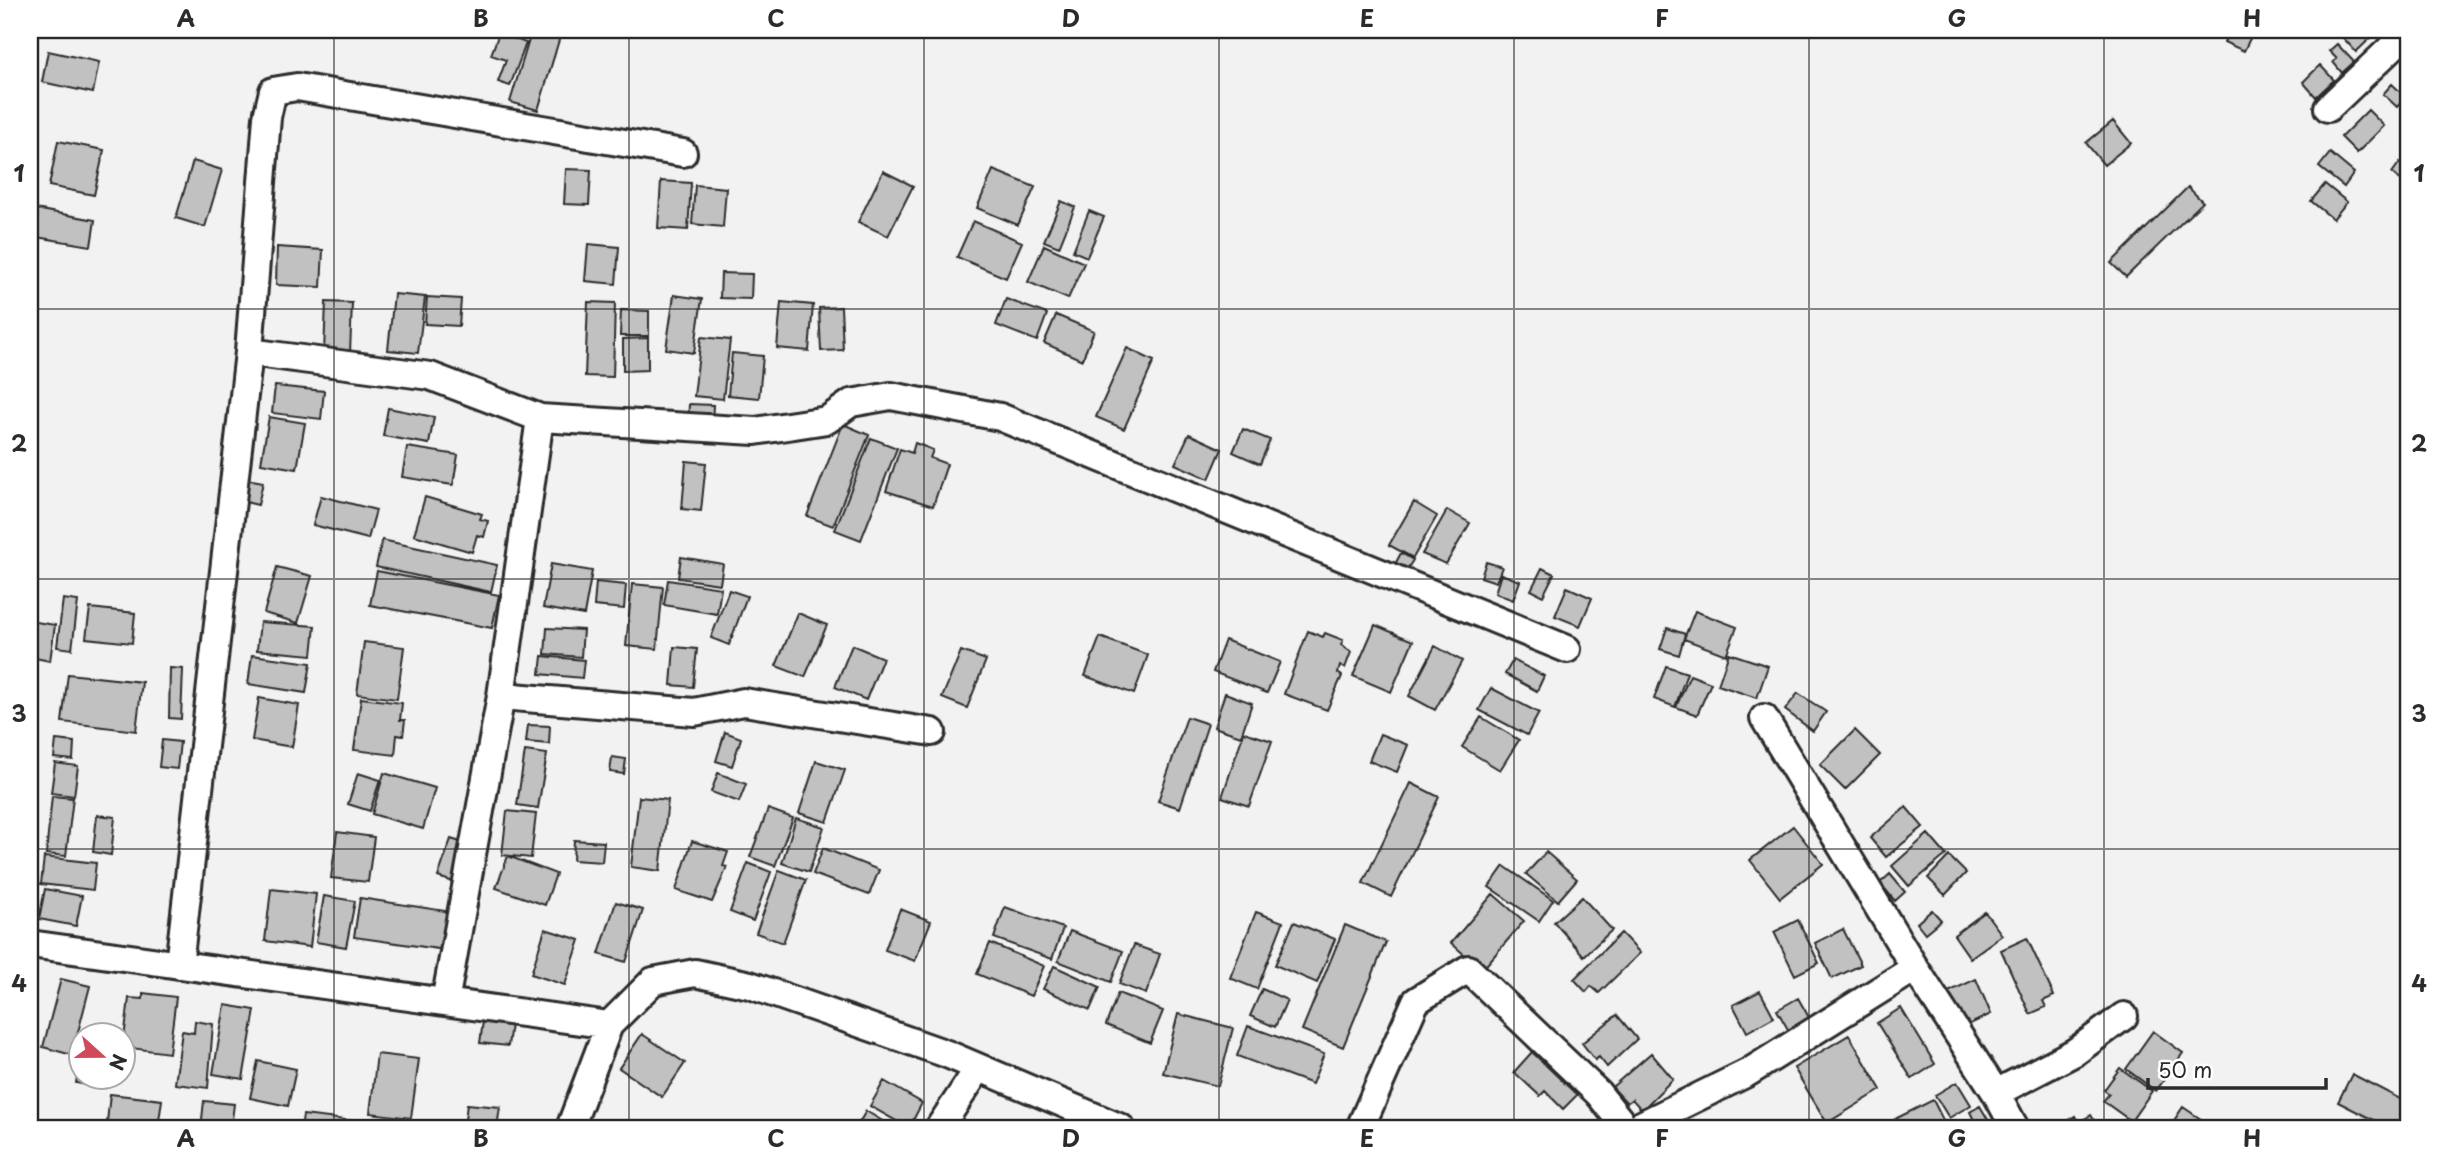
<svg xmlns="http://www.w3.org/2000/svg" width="2438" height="1158" viewBox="0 0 2438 1158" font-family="'Playpen Sans',sans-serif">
	<rect width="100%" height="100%" fill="#f2f2f2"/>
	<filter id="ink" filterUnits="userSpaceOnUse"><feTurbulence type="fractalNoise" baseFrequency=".0143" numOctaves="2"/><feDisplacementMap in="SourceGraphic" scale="14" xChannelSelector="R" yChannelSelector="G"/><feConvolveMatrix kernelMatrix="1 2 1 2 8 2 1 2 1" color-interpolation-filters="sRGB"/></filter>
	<g filter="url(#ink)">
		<path fill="#c1c1c1" stroke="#2b2b2b" stroke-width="2" d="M532,30h30l-24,80 -28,-8z
			M2230,30h24l-10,21 -20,-9z
			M2336,30h43l-23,22z
			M499,33l27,10 -16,43 -12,-4 8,-22 -15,-5z
			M2337,44l17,18 -12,11 -9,-11 4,-3 -8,-8z
			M48,51l51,11 -6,31 -51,-11z
			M2320,65l14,15 -18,17 -13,-15z
			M2392,84l14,13 -9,10 -14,-13z
			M2368,110l16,16 -27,27 -16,-16z
			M2113,121l18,22 -27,22 -18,-22z
			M58,141l46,9 -10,45 -45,-9z
			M2330,153l24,20 -10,14 -25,-20z
			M193,161l29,9 -17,57 -29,-9z
			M2400,162l8,7v17l-16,-13z
			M566,169l25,1 -2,35 -25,-1z
			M993,170l42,17 -17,38 -41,-17z
			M883,171l30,15 -25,50 -30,-14z
			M661,181l30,2 -3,47 -30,-2z
			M2325,184l22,18 -14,17 -22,-18z
			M695,185l31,3 -3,39 -31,-3z
			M2188,187l15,15 -77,75 -15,-14z
			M1061,201l14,6 -16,40 -15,-6z
			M30,208l65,12 -4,26 -61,-10z
			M1089,211l15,6 -17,40 -14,-6z
			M973,221l49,21 -16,36 -49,-21z
			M588,244l31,3 -3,37 -31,-3z
			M1044,245l40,18 -16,36 -40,-17z
			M277,247l46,3 -2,37 -45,-2z
			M721,273l31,1 -1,25 -31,-1z
			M394,294l31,3 -7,56 -30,-3z
			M674,295l28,4 -8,54 -28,-4z
			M427,297l34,2 -2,27 -34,-2z
			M1006,299l41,15 -10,27 -41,-16z
			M326,302l26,1 -2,50 -26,-1z
			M588,302l27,1 -2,74 -28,-1z
			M781,302l32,3 -4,46 -32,-3z
			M841,307l2,43 -22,1 -2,-43z
			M621,310l28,1v25h-29z
			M1056,315l38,16 -12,29 -38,-17z
			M701,337l29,3 -7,59 -29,-3z
			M648,338v32l-25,1v-32z
			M1127,348l27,13 -30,68 -28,-12z
			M732,353l31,3 -4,42 -31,-3z
			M275,386l49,5 -3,28 -49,-6z
			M689,404l24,1 -1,18 -24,-1z
			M388,408l46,9 -5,27 -46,-8z
			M269,417l36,6 -8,46 -36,-6z
			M843,424l26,11 -36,91 -26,-10z
			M1243,429l27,11 -10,24 -27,-12z
			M1189,434l33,15 -13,30 -34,-15z
			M871,438l26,10 -36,92 -26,-10z
			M915,443l18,7 -3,8 17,6 -14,42 -47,-15 14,-42 12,4z
			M407,447l51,8 -5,30 -51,-8z
			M686,461l20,2 -5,48 -19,-2z
			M247,479l16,3 -5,23 -17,-4z
			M321,496l55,14 -8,29 -55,-14z
			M425,497l57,17 -2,5 8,2 -4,16 -7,-2 -5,17 -58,-17z
			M1414,502l23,14 -24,42 -24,-13z
			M1447,510l23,13 -24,41 -24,-10z
			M382,540l115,25 -6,27 -115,-25z
			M1401,553l12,7 -9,14 -11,-6z
			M681,557l42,7 -3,20 -42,-6z
			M1486,562l16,5 -6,15 -15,-5z
			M551,564l41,7 -8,44 -41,-7z
			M277,567l35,9 -14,47 -34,-10z
			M1542,568l12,6 -11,22 -12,-6z
			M377,571l122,24 -7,33 -122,-23z
			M1501,574l19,7 -7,19 -18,-7z
			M668,580l53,8 -4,26 -53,-9z
			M596,582l30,3 -2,24 -30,-3z
			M632,584l31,3 -6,62 -31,-3z
			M1567,587l25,11 -12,28 -25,-10z
			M729,590l18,6 -18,49 -18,-7z
			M63,599l15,2 -6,48 -15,-2z
			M90,608l45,5 -3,30 -46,-5z
			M1695,611l42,16 -11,28 -42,-16z
			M798,613l29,12 -22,52 -29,-11z
			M30,621l25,4 -5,36 -20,-4z
			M260,622l55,4 -3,29 -55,-5z
			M1375,625l38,16 -22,51 -38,-16z
			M547,628l36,2 -2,27 -36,-3z
			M1667,628l18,6 -6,21 -19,-6z
			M1308,631l15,6 2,-4 18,7 -2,5 10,7 -6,16 -5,-2 -2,7 4,3 -15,34 -43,-16z
			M1100,637l48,18 -14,39 -49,-18z
			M1225,640l55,22 -13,31 -54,-21z
			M364,642l40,5 -7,52 -40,-5z
			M852,645l31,13 -17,42 -31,-13z
			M1435,646l27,15 -27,49 -26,-14z
			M674,647l23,2 -4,38 -22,-2z
			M961,651l25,9 -19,48 -25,-10z
			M1729,653l39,13 -11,32 -39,-13z
			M252,655l59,8 -5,30 -58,-9z
			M542,656l42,4 -2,18 -42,-4z
			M1513,660l31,16 -7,15 -32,-17z
			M1666,666l21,7 -12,34 -21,-8z
			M170,668l13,1 -2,50 -12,-1z
			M68,674l74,8 -6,49 -74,-9z
			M1690,675l21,8 -14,32 -21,-8z
			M1491,688l48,25 -12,22 -48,-25z
			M1225,693l27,10 -11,33 -27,-9z
			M1798,693l28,19 -13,19 -28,-21z
			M259,698l40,7 -7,42 -40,-7z
			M361,698l41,5 -2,17h5l-2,16 -6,-1 -2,20 -41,-5z
			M1187,717l21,7 -28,84 -22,-7z
			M1481,717l38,23 -19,30 -38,-23z
			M528,725l22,1 -1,18 -23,-2z
			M1855,730l25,25 -35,35 -25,-25z
			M725,732l16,6 -9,28 -16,-5z
			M1244,732l28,9 -23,65 -27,-9z
			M1380,734l28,11 -11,27 -28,-11z
			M56,740l18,2 -1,18 -19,-2z
			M162,740l18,2 -3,27 -18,-2z
			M525,751l22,3 -9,54 -21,-3z
			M612,757l14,2 -2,15 -14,-2z
			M816,761l29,9 -18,52 -28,-9z
			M55,763l23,3 -4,30 -23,-3z
			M358,773l22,7 -10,31 -22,-7z
			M384,773l51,15 -12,41 -51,-15z
			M718,773l28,11 -7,18 -28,-10z
			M1411,783l28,14 -48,100 -28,-14z
			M52,796l21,2 -7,58 -20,-2z
			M639,797l29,3 -8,71 -29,-4z
			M1906,807l17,20 -37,30 -16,-19z
			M768,809l25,9 -18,48 -25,-9z
			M507,811l29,3 -5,44 -29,-3z
			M97,815l18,2 -4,38 -18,-3z
			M796,818l28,9 -15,45 -27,-9z
			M1793,826l30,38 -43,34 -30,-38z
			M337,832l37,5 -6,45 -37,-4z
			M1928,834l18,21 -37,31 -17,-20z
			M451,839l22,7 -13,38 -22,-7z
			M574,840l30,2 -2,20 -29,-2z
			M692,841l36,11 -5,14 4,1 -15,35 -36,-12z
			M823,848l56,22 -10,25 -56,-21z
			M1546,852l31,27 -19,22 -32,-27z
			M508,856l48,18 -11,31 -49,-17z
			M1949,856l17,17 -21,22 -17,-17z
			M44,857l52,6 -3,27 -52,-6z
			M748,863l23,9 -18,49 -23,-9z
			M1504,866l49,34 -14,21 -50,-34z
			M779,870l27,10 -23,63 -27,-10z
			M1890,874l15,18 -10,9 -15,-18z
			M45,889l37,7 -6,30 -37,-7z
			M271,889l45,5 -6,53 -45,-6z
			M1493,894l31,27 -42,49 -31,-27z
			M324,896l31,5 -9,46 -30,-5z
			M1582,897l30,33 -28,26 -30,-34z
			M360,898l92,14 -6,38 -92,-13z
			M616,902l27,8 -17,52 -27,-8z
			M1005,907l58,21 -11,31 -58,-21z
			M900,909l31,12 -16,40 -30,-11z
			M1932,910l9,10 -16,13 -8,-10z
			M1256,912l27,10 -26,67 -27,-11z
			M1985,912l17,23 -32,23 -16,-23z
			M1798,920l21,43 -24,12 -21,-43z
			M1294,922l41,17 -18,44 -42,-18z
			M1345,925l41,17 -43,105 -41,-17z
			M545,929l35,11 -15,45 -34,-11z
			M1843,929l18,36 -29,14 -17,-36z
			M1070,931l53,20 -12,31 -53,-21z
			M1621,933l19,20 -41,40 -8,-7 -5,6 -12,-13z
			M2027,938l27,58 -11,5 3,6 -16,7 -29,-64z
			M990,943l54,23 -13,30 -54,-22z
			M1134,945l26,9 -14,40 -27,-10z
			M1054,966l46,21 -10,23 -47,-21z
			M61,979l29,7 -18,69 -29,-8z
			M1976,979l15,35 -29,14 -16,-35z
			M1262,989l25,11 -12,27 -25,-11z
			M1760,991l14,26 -27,15 -14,-27z
			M143,993l33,4 -7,56 -46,-6 6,-49 14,1z
			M1118,993l45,18 -13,32 -44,-18z
			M1798,998l13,23 -21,12 -13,-23z
			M225,1005l30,5 -12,69 -30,-5z
			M1901,1008l34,56 -23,15 -35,-56z
			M1178,1014l55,14 -15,58 -55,-13z
			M1617,1015l20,24 -30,28 -8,-10 -4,3 -13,-17z
			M195,1021l18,3 -5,64 -33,-4 7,-53 12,2z
			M483,1021l28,3 -3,22 -28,-3z
			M1248,1026l76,28 -12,30 -75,-28z
			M2153,1031l30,22 -27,38 -30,-22z
			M642,1034l43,29 -23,34 -43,-29z
			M1849,1035l32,55 -54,33 -33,-55z
			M1532,1052l45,43 -14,14 -18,-18 -5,5 -26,-24z
			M1651,1053l22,26 -31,31 -10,-11 -5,4 -15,-16z
			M377,1054l42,5 -8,59 -41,-5z
			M80,1059v19h27l-2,10 -29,-5z
			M258,1061l38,8 -8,37 -38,-8z
			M2120,1068l32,23 -21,30 -28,-20 6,-7 -5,-4z
			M2352,1074l56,29v25h-19l-51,-26z
			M884,1081l38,22 -13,25 -39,-22z
			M1957,1082l14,23 -22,13 -14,-23z
			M110,1094l52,6 -4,28 -51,-6z
			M1933,1100l14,28h-70z
			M204,1101l30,3 -3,24h-30z
			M467,1104l33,3 -3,21h-33z
			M1980,1106l13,22h-26l8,-6 -5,-10z
			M2183,1107l28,19 -2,2h-40z
			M866,1111l28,17h-38z
			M303,1115l60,7 -1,6h-61z
			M2091,1115l8,13h-36l-2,-3 15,-9 3,6z"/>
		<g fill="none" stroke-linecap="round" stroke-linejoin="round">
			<g stroke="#2b2b2b" stroke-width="32">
				<path id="minor" d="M2328,108l80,-76
					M249,352l18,-235 6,-26 24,-4 386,66
					M501,696l193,16 50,-10 188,30
					M1764,718l151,250 81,125 19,35
					M30,944l579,81
					M179,965l70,-613 181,24 110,42 215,13 72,-11 24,-17 40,-7 109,21 567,232
					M445,1002l56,-306 39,-278
					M1996,1093l79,-41 49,-36
					M570,1128l39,-103 44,-44 42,-8 55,12 197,69 174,74
					M939,1128l39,-59
					M1360,1128l56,-127 52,-32 130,124 28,35
					M1635,1128l114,-56 166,-104"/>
			</g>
			<use href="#minor" stroke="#fff" stroke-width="26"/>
		</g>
	</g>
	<path fill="none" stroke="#2b2b2b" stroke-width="2" stroke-opacity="0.55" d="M334,30v1098M629,30v1098M924,30v1098M1219,30v1098M1514,30v1098M1809,30v1098M2104,30v1098M30,309h2378M30,579h2378M30,849h2378"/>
	<rect width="2438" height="1158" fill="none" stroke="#fff" stroke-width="77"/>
	<g transform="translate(102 1056) rotate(111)"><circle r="33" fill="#ffffff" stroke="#aaaaaa" stroke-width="2"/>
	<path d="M0-5L12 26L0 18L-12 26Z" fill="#d1495b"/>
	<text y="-10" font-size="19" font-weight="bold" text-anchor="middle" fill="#2b2b2b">N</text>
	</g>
	<path d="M2148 1078v10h178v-10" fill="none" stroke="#2b2b2b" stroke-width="3.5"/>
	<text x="2158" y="1078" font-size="21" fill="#2b2b2b" stroke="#ffffff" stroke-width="5" paint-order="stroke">50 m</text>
	<rect x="38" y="38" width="2362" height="1082" fill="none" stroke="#2b2b2b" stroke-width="2.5"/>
	<g font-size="23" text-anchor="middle" font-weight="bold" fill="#2b2b2b">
		<text x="186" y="27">A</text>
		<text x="481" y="27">B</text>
		<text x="776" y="27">C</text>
		<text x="1071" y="27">D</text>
		<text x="1367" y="27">E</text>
		<text x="1662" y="27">F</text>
		<text x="1957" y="27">G</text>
		<text x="2252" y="27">H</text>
		<text x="19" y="182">1</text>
		<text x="2419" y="182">1</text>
		<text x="19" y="452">2</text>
		<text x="2419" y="452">2</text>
		<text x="19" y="722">3</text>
		<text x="2419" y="722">3</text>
		<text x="19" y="992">4</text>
		<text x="2419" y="992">4</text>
		<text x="186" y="1147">A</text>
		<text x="481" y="1147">B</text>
		<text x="776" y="1147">C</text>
		<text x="1071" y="1147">D</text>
		<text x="1367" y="1147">E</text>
		<text x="1662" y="1147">F</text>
		<text x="1957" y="1147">G</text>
		<text x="2252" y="1147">H</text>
	</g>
</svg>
